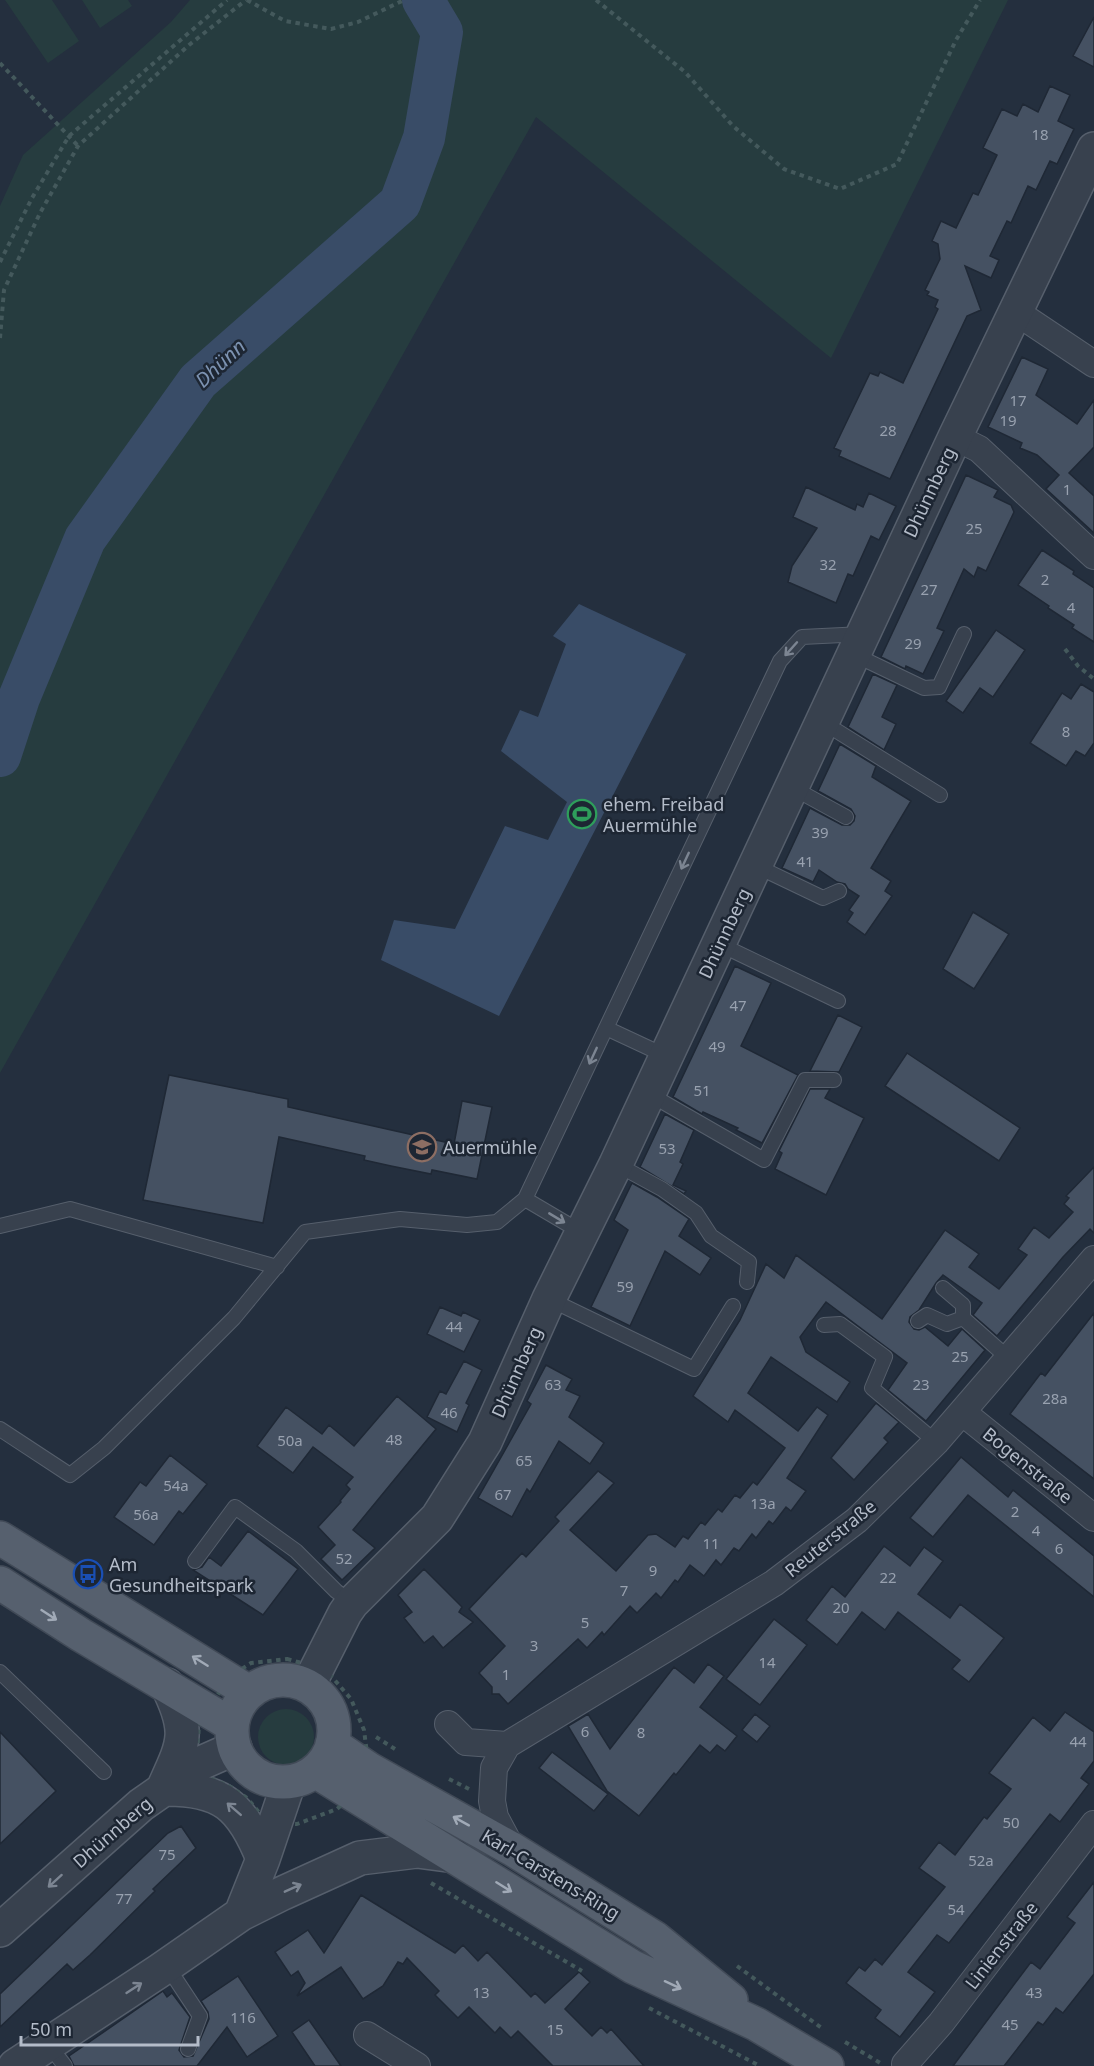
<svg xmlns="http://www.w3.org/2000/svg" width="1094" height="2066" viewBox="0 0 1094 2066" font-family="'Noto Sans',sans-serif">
	<rect width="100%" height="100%" fill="#242f3e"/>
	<path fill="#263c3f" d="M5,0h47l27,41 -31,22z
		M82,0h46l4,6 -32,22z
		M190,0h818l-177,358 -295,-241 -536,956v-867l23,-51 148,-133z
		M258 1737a28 28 0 1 1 56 0a28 28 0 1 1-56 0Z"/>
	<path fill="#394c67" d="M579,604l107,50 -187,362 -118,-56 13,-40 61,9 50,-103 43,14 19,-38 -66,-51 19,-41 18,7 28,-73 -13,-8z"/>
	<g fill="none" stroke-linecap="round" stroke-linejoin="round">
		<path stroke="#394c67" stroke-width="42" d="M0,756l19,-58 66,-159 113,-158 202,-178 24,-65 18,-106 -19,-32"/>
	</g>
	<path fill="#455162" stroke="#1f2835" stroke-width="1.5" d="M1094,17v50l-21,-11z
		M1050,86l20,9 -12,26 16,8 -17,35 -7,-3 -14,29 -8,-4 -17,37 -4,-2 -17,35 9,4 -8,18 -26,-12 16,44 -14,6 -77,163 -51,-23 2,-5 -7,-3 36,-75 8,3 2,-4 23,11 35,-74 -3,-2 3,-7 -11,-5 2,-3 -4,-2 15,-31 -2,-15 -6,-3 9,-20 15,7 17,-35 5,2 19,-40 -14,-7 19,-39 15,7 6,-12 15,8z
		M1022,357l26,12 -12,26 41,29 17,-24v47l-25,26 25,23v37l-48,-44 13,-14 -22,-20 -17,-7 2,-5 -34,-16z
		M966,475l32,15 -4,7 17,8 3,7 -28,59 -8,-4 -4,10 -10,-8 -27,59 7,3 -21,43 -17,-8 -1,3 -24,-12z
		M806,487l49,23 2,-6 6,3 6,-14 27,13 -17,34 -8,-4 -18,40 -5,-2 -12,29 -48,-21 4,-16 25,-38 -24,-11z
		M1042,550l32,21 -1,3 21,14v54l-22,-14 2,-3 -26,-17 1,-2 -31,-21z
		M996,630l29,20 -32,47 -13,-9 -17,25 -17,-12z
		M873,674l24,11 -15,32 14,7 -12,26 -36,-23z
		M1081,684l13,8v51l-9,13 -9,-5 -10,15 -36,-23 32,-50 9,6z
		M840,744l36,22 -4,11 39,24 -40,67 20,13 -6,10 7,5 -27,39 -18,-13 6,-9 -4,-3 10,-14 -11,-7 -3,-5 -8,-2 -18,-12 -6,12 -31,-14 28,-60 32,17h8l4,-4 1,-5 -4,-7 -33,-18z
		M973,912l36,22 -35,55 -31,-20z
		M735,966l36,17 -30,63 57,29 -36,68 -26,-13 2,-2 -35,-16 -1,2 -29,-17z
		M838,1015l24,12 -23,45 -29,-1z
		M907,1053l113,75 -21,33 -114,-75z
		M169,1075l119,24v8l166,37 8,-43 30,6 -15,72 -45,-9 -1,4 -40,-8 -27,-6 1,-4 -86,-19 -16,86 -120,-23z
		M810,1089h20l-5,9 39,20 -38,77 -51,-26 7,-16 -3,-2z
		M665,1114l29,16 -14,32 3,2 -10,21 13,6 -2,3 -44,-27z
		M1094,1167v66l-4,-4 -27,28 -66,79 -24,-21 9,-12 -39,-28 -7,8 -17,27 -9,7 -1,5 5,7 5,1 6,-3 23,19 14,-17 23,21 -59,71 -38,-31 19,-27 -81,-61 -26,35 6,15 44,30 -13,20 -66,-45 -23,36 50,38 19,-24 11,8 -41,63 19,13 -15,20 -5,-4 -13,17 -4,-3 -13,17 -4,-4 -13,17 -5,-3 -13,17 -5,-5 -12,16 -14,-11 -12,17 -3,-2 -14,18 -5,-5 -19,20 -7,-7 -26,29 -2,-3 -15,16 -9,-9 -70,65 -9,-10h-7v-7l-13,-14 26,-27 -36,-37 53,-56 4,4 33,-36 -4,-4 43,-46 16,12 -44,47 46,41 32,-36 8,-1 19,13 8,-11 5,3 13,-17 4,3 13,-16 4,3 13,-17 5,3 13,-16 4,3 28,-37 -50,-38 -7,12 -35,-26 47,-76 26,-56 18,14 12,-23 86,64 63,-89 34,24 -10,13 30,22 28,-34 -9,-6 16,-22 15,11 24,-26 -9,-8 5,-6 -3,-2z
		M632,1183l25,14 32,22 -10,17 32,22 -11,17 -35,-24 -35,75 -39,-19 37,-77 -14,-10z
		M440,1307l21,9 2,-4 17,8 -16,32 -37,-18z
		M1094,1313v166l-84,-65 31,-41 4,3z
		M464,1361l18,9 -16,33 3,2 -12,27 -30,-15 13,-26 6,3z
		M546,1365l26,14 -6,11 14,6 -11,21 35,26 -14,21 -31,-23 -29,51 -3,-3 -15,28 -34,-19 53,-94 -4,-3z
		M397,1396l39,33 -83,101 22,18 -33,32 -21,-21 14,-14 -17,-18 23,-25 -1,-1 10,-12 -4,-4 7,-8 -40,-30 -20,26 -36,-27 29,-39 36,27 7,-9 25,21z
		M876,1403l23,19 -15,16 4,4 -34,38 -23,-22z
		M170,1455l37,29 -24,30 -4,-3 -25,34 -40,-28 26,-35 6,4z
		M961,1457l47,40 5,-7 81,66v41l-126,-102 -35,42 -23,-19z
		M248,1531l50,38 -35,46 -70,-45 9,-3 7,-10 12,9z
		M884,1546l26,20 14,-19 19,14 -25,33 32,24 10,-14 44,34 -35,44 -17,-13 8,-9 -62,-48 -13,18 -23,-18 -25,33 -31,-25 26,-34 13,11z
		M424,1569l38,38 -3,5 14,10 -30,26 -10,-12 -9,7 -20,-25 8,-6 -14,-17z
		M774,1619l33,26 -47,60 -34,-26z
		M708,1664l16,12 -24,31 37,29 -12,15 -8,-6 -7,8 -10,-8 -24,30 -2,-2 -35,43 -32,-25 -39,-65 20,-12 22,35 64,-82 20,16z
		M1065,1712l29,20v29l-13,17 8,6 -29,38 -10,-8 -101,129 -12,-8 -29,37 27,20 -35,45 -25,-19 6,-8 -35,-27 13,-16 6,4 10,-12 7,6 63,-78 -26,-19 20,-26 16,13 29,-38 3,2 24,-30 -22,-16 44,-56 17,14z
		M755,1714l15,12 -13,16 -15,-12z
		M0,1732l56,59 -56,53z
		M552,1752l56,42 -14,17 -55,-43z
		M181,1826l15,22 -43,41 2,2 -65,64 -17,15 -6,-6 -67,63v-33l168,-161z
		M1094,1882v92l-31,39 -7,-5 -13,17 -5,-3 -34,44h-51l78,-104 9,7 35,-46 -8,-6z
		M361,1895l94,58 8,-8 15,16 9,-9 44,45 4,-4 10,10 34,-31 11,10 -25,27 27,27 9,-9 6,6 4,-4 33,37h-91l-35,-35 -7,7 -11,-11 -5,6 -26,-26 -11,11 -23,-23 4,-4 -32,-33 -4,6 -5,-2 -15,24 -20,13 -22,-32 -44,29 8,-13 -7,-12 -7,5 -16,-24 33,-22 16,23z
		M238,1976l40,60 -31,21 -20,-30 -30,39h-123l-5,-10 94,-65 4,6 5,-4 18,24 -11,33 5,7 9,-1 16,-37 -1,-7 -7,-11z
		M309,2020l32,46h-26l-23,-34z"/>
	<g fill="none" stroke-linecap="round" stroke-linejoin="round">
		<g stroke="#565f6c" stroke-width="16">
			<path id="service" d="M855,655l69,33 15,-1 25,-53
				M822,725l15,6 103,64
				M793,788l53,29
				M756,866l67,32 16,-7
				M719,944l119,57
				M606,1028l60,28
				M649,1094l115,66 41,-80h29
				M616,1164l46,25 34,24 15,23 38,26 -2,20
				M0,1226l70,-17 207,58
				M581,1232l-56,-33 255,-538 22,-24 61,-3
				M943,1288l20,17v13
				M549,1299l145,70 39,-63
				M918,1321l9,-6 20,9 16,-6 45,40
				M824,1325l16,-1 45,33 -13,31 64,54
				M0,1429l70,46 34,-27 130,-130 71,-86 95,-13 67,6 30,-3 28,-23
				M195,1561l40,-54 61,44 40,40 16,12
				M0,1672l104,100
				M167,1966l33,50 -12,33
				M48,2044l17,22"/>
		</g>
		<g stroke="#565f6c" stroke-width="28">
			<path id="minor" d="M1016,312l78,52
				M955,437l24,12 115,107
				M962,1412l132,106
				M448,1724l18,18 41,3
				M512,1849l-17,-32 -3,-16 2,-33 13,-23 267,-162 83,-63 79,-78 158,-183
				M367,2035l50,31
				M905,2064l36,-41 153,-199"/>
		</g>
		<g stroke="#565f6c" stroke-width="36">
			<path id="tertiary" d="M308,1686l37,-73 7,-10 85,-85 48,-76 64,-143 67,-135 339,-727 139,-288
				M163,1789c59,-1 79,17 100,70
				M163,1789c21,-46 28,-56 4,-104
				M241,1914l22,-55 26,-77
				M0,1930l141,-125 60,-42 34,-15
				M15,2066l144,-95 82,-57 42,-21 77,-35 57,-7 38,5"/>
		</g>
		<g stroke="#414a57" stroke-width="36">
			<path id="primary" d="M0,1538l249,154
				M0,1583l81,52 151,90
				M232 1731a51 51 0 1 1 102 0a51 51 0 1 1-102 0Z
				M332,1744l37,25 143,80 143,89 76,62
				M315,1771l318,196 123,57 71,42"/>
		</g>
		<path stroke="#44595c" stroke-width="4" stroke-dasharray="4.5 4.5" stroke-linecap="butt" d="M247,0l38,21 46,8 27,-7 46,-22
			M596,0l89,72 48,54 51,43 56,20 57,-25 59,-124 24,-40
			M0,63l78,83
			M0,262l32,-64 37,-62 158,-136
			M0,338l4,-48 36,-77 38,-67 111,-101 57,-45
			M1065,649l13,17 16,13
			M287,1659l30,8 15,10 19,22 13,31 5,39 -16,26 -16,14 -40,15 -23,-1 -12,-7 -15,-18 -18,-12 -22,-9 -10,-27 2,-24 29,-48 23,-15z
			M376,1737l19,12
			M449,1779l20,10
			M431,1883l151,88
			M737,1966l86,63
			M649,2008l111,58
			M845,2042l37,22"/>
		<use href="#service" stroke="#38414e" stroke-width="14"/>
		<use href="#minor" stroke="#38414e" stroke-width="26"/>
		<use href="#tertiary" stroke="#38414e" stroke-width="33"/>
		<use href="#primary" stroke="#56606e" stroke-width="33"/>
	</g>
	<defs><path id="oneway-shaft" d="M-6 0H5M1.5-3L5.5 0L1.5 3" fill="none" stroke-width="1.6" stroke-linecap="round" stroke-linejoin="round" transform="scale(1.5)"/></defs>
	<g stroke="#7c8592">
		<use href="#oneway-shaft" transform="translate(791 649) rotate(132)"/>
		<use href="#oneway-shaft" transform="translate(685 861) rotate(115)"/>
		<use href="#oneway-shaft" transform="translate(593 1056) rotate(115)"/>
		<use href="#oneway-shaft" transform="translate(557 1218) rotate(31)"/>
		<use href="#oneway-shaft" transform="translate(234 1809) rotate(-139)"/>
		<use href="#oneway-shaft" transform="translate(55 1881) rotate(138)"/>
		<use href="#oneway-shaft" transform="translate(293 1888) rotate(-24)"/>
		<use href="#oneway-shaft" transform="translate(134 1988) rotate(-33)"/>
	</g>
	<g stroke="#a1aab7">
		<use href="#oneway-shaft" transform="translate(49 1615) rotate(33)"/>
		<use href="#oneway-shaft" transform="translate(200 1661) rotate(-148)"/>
		<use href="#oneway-shaft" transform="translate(461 1821) rotate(-151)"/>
		<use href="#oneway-shaft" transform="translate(504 1887) rotate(32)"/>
		<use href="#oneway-shaft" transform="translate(673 1985) rotate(25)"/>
	</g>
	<defs>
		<g id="stadium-ring" transform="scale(1.5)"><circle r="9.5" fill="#1d2633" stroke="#2e9e5b" stroke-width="1.5"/><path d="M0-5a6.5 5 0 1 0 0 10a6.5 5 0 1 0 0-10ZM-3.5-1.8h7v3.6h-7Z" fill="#2e9e5b"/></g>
		<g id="school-ring" transform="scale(1.5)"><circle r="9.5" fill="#1d2633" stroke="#8d6e63" stroke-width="1.5"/><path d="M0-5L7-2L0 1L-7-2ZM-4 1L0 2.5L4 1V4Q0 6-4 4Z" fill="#8d6e63"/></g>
		<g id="bus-ring" transform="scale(1.5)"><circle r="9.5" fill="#1d2633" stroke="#1a4fb4" stroke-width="1.5"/><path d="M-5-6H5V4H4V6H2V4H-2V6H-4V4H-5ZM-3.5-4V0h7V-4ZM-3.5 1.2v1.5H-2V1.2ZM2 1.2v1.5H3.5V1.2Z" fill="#1a4fb4"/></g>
	</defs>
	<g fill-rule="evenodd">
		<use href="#stadium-ring" x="582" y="814"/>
		<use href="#school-ring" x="422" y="1147"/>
		<use href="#bus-ring" x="88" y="1574"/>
	</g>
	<g text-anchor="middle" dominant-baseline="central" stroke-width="5" stroke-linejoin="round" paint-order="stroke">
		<g font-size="15" fill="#98a1af">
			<text x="1040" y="134">18</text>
			<text x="1018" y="400">17</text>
			<text x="1008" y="420">19</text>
			<text x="888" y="430">28</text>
			<text x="1067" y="489">1</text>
			<text x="974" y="528">25</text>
			<text x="828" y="564">32</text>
			<text x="1045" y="579">2</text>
			<text x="929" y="589">27</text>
			<text x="1071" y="607">4</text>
			<text x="913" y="643">29</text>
			<text x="1066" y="731">8</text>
			<text x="820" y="832">39</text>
			<text x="805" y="861">41</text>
			<text x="738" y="1005">47</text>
			<text x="717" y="1046">49</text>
			<text x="702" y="1090">51</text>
			<text x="667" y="1148">53</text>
			<text x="625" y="1286">59</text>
			<text x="454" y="1326">44</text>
			<text x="960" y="1356">25</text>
			<text x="553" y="1384">63</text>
			<text x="921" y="1384">23</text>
			<text x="1055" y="1398">28a</text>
			<text x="449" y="1412">46</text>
			<text x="394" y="1439">48</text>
			<text x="290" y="1440">50a</text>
			<text x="524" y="1460">65</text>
			<text x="176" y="1485">54a</text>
			<text x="503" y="1494">67</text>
			<text x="763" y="1503">13a</text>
			<text x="1015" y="1511">2</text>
			<text x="146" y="1514">56a</text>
			<text x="1036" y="1530">4</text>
			<text x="711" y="1543">11</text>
			<text x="1059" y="1548">6</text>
			<text x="344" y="1558">52</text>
			<text x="653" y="1570">9</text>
			<text x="888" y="1577">22</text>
			<text x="624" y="1590">7</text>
			<text x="841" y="1607">20</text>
			<text x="585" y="1622">5</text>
			<text x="534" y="1645">3</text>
			<text x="767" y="1662">14</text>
			<text x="506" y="1674">1</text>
			<text x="585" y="1731">6</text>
			<text x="641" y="1732">8</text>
			<text x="1078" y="1741">44</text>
			<text x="1011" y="1822">50</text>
			<text x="167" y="1854">75</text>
			<text x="981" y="1860">52a</text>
			<text x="124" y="1898">77</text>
			<text x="956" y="1909">54</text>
			<text x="481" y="1992">13</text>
			<text x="1034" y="1992">43</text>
			<text x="243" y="2017">116</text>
			<text x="1010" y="2024">45</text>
			<text x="555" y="2029">15</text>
		</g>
		<g font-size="18" fill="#b4bcc9" stroke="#1d2633">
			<text transform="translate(929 492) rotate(-65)">Dhünnberg</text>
			<text transform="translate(724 933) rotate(-65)">Dhünnberg</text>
			<text transform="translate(516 1372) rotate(-66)">Dhünnberg</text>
			<text transform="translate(1028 1465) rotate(39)">Bogenstraße</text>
			<text transform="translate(830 1538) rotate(-39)">Reuterstraße</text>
			<text transform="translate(112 1832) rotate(-41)">Dhünnberg</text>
			<text transform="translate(551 1874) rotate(31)">Karl-Carstens-Ring</text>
			<text transform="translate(1001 1945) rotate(-52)">Linienstraße</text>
		</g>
		<g font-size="18" fill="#b4bcc9" stroke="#1d2633" text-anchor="start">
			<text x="603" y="804">ehem. Freibad<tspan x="603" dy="21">Auermühle</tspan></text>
			<text x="443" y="1147">Auermühle</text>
			<text x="109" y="1564">Am<tspan x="109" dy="21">Gesundheitspark</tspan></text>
		</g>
		<g font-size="20" font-style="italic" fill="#7c92b1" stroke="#1d2633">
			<text transform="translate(220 363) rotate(-43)">Dhünn</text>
		</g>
	</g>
	<path d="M21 2036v9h177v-9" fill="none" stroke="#b4bcc9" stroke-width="3"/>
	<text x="30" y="2036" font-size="18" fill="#b4bcc9" stroke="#1d2633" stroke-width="4.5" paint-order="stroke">50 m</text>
</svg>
